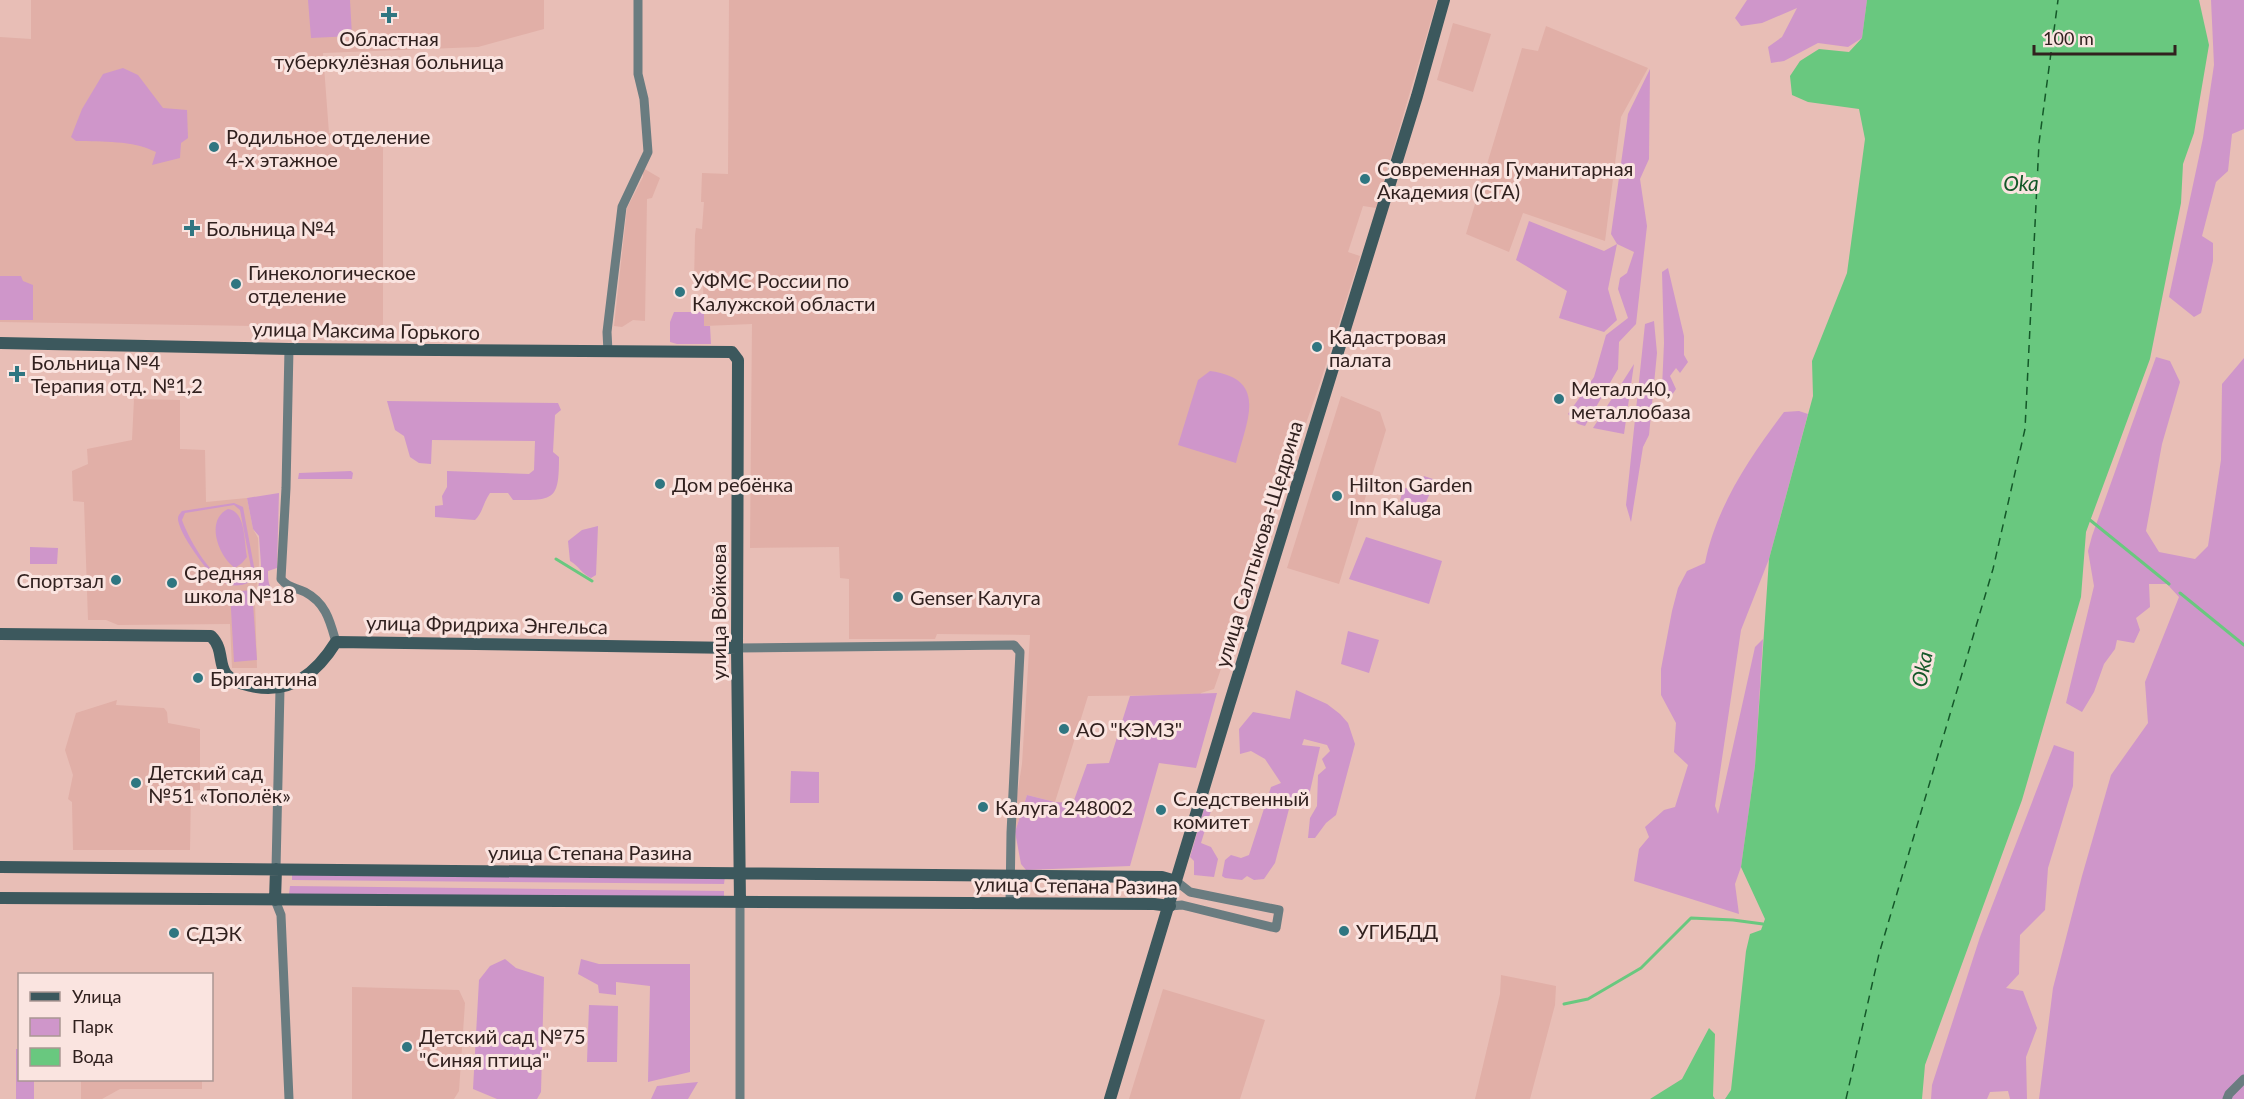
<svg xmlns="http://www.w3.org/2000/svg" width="2244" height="1099" viewBox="0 0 2244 1099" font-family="Lato,sans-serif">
	<rect width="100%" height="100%" fill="#e8beb6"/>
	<path fill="#e1afa7" d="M31,0h513v29l-66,18 -155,6 6,80h54v195l-383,-6v-285l31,2z
		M729,0h708l-61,208 -13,-2 -15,46 12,4 -39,124 -107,309 -13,4 -1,2 -112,1 -33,106 -28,-7 -12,37 -4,1 11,-69 8,-129 -93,-1 -2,5h-86v-60l-9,-1 -1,-31 -89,1 2,-224 -48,2 -1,-44h-9l1,-47 1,-7 6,1 2,-27h-3l1,-29 26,1z
		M1453,23l38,11 -18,58 -36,-12z
		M1546,26l102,42 -27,49 -16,124 -82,-28 -14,39 -43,-18 56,-186 16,3z
		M643,168l17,10 -8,20 -5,1 -2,122 -12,-1 -11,7 -8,-1 13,-118 16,-31z
		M1341,396l39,16 6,18 -47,154 -52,-16z
		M134,399l46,1v49l25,1 1,52 41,-4 6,31 5,9 1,26 -4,38 2,66h-25l-2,-44 -112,1 -12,-5h-18l-4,-118 -11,-1 -1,-30 16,-7 -1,-15 45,-9z
		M117,700l-1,5 48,3 3,4 1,11 32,6v61l-9,1 -1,59h-117l-1,-48 -4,-3 5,-24 -8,-25 11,-37z
		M1501,975l55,11 -1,19 -25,94h-55l25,-105z
		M352,987l107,3 6,13 -6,88 -5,8h-102z
		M1163,989l102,31 -25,79h-111z
		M81,1080h121v9h-82l-18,10h-21z"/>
	<path fill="#cf96ca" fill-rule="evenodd" d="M308,0h42l2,36 -41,2z
		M1747,0h120l-5,38 -14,9 -30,-4 -34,18 -13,2 -3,-16 14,-10 15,-29 -35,15 -21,3 -6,-8z
		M2211,0h33v129l-12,5 -4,37 -12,11 -14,54 11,7v18l-12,52 -7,4 -25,-20 34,-159 11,-73z
		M123,68l15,7 25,33 24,2 1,28 -7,5 -1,15 -28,7 4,-13c-25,-12 -52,-10 -80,-11l-5,-4 11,-28 21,-35z
		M1650,69l-1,90 -9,20 7,47 -11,98 -17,18 -1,27 -33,57 -7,-2 -10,-10 26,-37 12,-42 22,-17 -10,-29 2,-11 7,-5 7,-21 -17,-8 -9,45 9,31 -13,12 -45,-14 8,-27 -51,-31 13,-39 75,30 13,-7 -6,-10 17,-120z
		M1668,268l16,68v19l4,7 -8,11 -4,-5 -6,8 6,13 -6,9 -8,-10 2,-45 -2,-71z
		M0,276h21l2,5 10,4v35h-33z
		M674,312h30v14h6l1,18h-34l-7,-2v-20z
		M1654,321l3,32 -8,82 -6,12 -12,75 -5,-17 19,-181z
		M2156,357l14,4 10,21 -18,62 -16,87 13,21 36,7 13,-13 13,-86 1,-76 22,-26v741h-205l14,-111 29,-112 29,-101 37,-52 -3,-41 34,-85 -12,-13h-18l1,23 -14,11 4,12 -6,13 -17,-3 -2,9 -11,15 -10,28 -12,20 -16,-9 28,-117 -6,-35 4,-15z
		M1634,364l-10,70 -31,-6z
		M1210,371c60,8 36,51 26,92l-58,-18 20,-65z
		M387,401l171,2 3,7 -6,5 -2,37 6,5c0,44 -5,43 -46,43l-5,-7h-18c-7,10 -7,19 -15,27l-40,-3v-11l8,-1 -1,-9 5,-9v-16l82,3 5,-4 1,-29 -103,-1 -1,24 -12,-1 -9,-6 -6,-21 -9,-6z
		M1799,411l9,3 -39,145 -28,71 -26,176 3,8 37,-167 8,-8 -8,127 -14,101 -6,17 4,30 -105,-33 5,-32 10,-12 -4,-10 19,-17 11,-3 13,-42 -14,-13 2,-29 -15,-28v-26l11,-58 6,-23 9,-17 18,-8c11,-56 45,-106 79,-151z
		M351,471l2,2 -1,6h-54l1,-6z
		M1424,476l12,4 -10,22 -11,3 -15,-5 4,-12 8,1 7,-3z
		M279,493l-2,75 -9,3c0,13 1,19 14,23l-25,6 4,-35 -2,-29 -6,-7 -6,-31z
		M234,503l9,4 12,65 -5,10c-27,13 -44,-13 -57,-32 -6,-9 -13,-20 -15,-30 0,-5 1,-5 4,-9zM234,505l6,5 12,63 -6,7c-6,1 -14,2 -19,1 -19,-7 -39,-44 -45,-61l3,-7z
		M228,509c18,2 16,33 19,48l-5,6 -7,5c-17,-12 -30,-48 -7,-59z
		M598,526l-2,49 -5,3c-9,-4 -12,-12 -21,-17l-2,-20 14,-11z
		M1366,537l76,24 -13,43 -80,-25z
		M30,547l28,1 -1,16h-27z
		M252,590l5,70 -23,2 -4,-70z
		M1348,631l31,9 -10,33 -28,-9z
		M1296,690l31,14 13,10 8,9 7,21 -19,71 -10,8 -11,15h-7l2,-20 7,-12 1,-31 8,-7 -4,-9 8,-8 -3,-6 -23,-6 -2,6 18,2 -14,62 -16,-4 -15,58 -11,16 -10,1 -7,-4 -5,4 -17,-2 -3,-2 3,-16 6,-5 10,3 8,-3 22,-68 10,-4 -16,-24 -14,-8 -11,3 -1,-25 14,-17 37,7z
		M1217,693l-21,75 -37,-5 -29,103 -104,4 -5,-6 -6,-32 12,-37 28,7 18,1 14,-39 22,-1 21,-67z
		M2054,745l20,7 -1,34 -25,82 -3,42 -25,25 -1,39 -13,14 17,3 14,37 -11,29 1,42h-17l-2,-8 -18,1 -3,7h-56l1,-14 48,-148z
		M791,771l28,1v31h-29z
		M1207,799l7,2 -13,42 10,4 7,12 -4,18 -20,-2v-14l-4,-4z
		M292,872l433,4 -1,8 -432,-4z
		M290,886l434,5v6l-435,-3z
		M505,959l11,9 28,9 -3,115 -4,7h-40l-24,-10 6,-109 11,-14z
		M581,959l18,5h91v108l-42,10 2,-96 -34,-4v13l-17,-2 -1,-8 -20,-11z
		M589,1005l29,1 -1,56h-30z
		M16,1049h3l1,31h14v19h-18z
		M698,1082l-10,17h-37l6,-13z"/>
	<path fill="#69c87f" d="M1867,0h332l10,45 -15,88 -11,31 -2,39 -31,156 -64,173 -5,65 -59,203 -97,265 -3,34h-197l6,-9 15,-139 4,-17 11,-4 4,-11 -24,-52 14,-101 14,-207 44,-163 -1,-35 35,-88 18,-134 -6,-30 -51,-7 -16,-7 -2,-19 10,-15 19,-12 30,3 13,-14z
		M1709,1028l6,6 -2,62 2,3h-65l32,-20z"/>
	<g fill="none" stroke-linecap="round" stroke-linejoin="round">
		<path stroke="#69c87f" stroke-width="3" d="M2090,520l79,64
			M556,559l36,22
			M2180,593l64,52
			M1564,1004l24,-5 53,-31 50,-50 42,2 30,4"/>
		<path stroke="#145829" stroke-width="1.5" stroke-dasharray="8 6" stroke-linecap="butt" d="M1846,1099l33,-145 114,-385 32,-140 14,-286 19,-143"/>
		<path stroke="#6a7c80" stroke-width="9" d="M289,349l-3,139 -5,91c7,9 14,8 24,13 21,11 25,29 31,50
			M608,352l-1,-20 15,-125 26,-55 -4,-53 -6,-25v-74
			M737,648l277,-3 6,7 -9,181 -1,70
			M276,869l4,-180
			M275,900l6,15 8,184
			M1170,906l12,-1 94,23 3,-18 -89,-18 -14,-11
			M740,1099v-197
			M2227,1099l2,-5 15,-15"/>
		<path stroke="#3c585d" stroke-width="12" d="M0,343l289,6 443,3 6,8 -1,288 3,254
			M0,634l211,2c13,13 7,27 15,38 7,8 15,9 25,12 39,9 65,-12 85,-44l401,6
			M0,867l1162,10 14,4
			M0,898l1154,6 16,2
			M275,900l1,-31
			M1110,1099l119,-394 188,-609 27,-96"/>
	</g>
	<g fill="#2f7681" stroke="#fae4e0" stroke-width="2">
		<path d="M386 6h6v6h6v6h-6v6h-6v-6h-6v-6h6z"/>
		<circle cx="214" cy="147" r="6"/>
		<circle cx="1365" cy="179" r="6"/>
		<path d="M189 219h6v6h6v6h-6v6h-6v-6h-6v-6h6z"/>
		<circle cx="236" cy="284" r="6"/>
		<circle cx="680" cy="292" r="6"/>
		<circle cx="1317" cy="347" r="6"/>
		<path d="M14 365h6v6h6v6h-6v6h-6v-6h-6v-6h6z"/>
		<circle cx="1559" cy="399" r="6"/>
		<circle cx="660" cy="484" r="6"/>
		<circle cx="1337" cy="496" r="6"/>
		<circle cx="116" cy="580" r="6"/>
		<circle cx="172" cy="583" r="6"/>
		<circle cx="898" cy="597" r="6"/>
		<circle cx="198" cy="678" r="6"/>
		<circle cx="1064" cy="729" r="6"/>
		<circle cx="136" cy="783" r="6"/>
		<circle cx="983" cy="807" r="6"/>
		<circle cx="1161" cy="810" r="6"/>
		<circle cx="1344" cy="931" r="6"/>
		<circle cx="174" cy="933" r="6"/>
		<circle cx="407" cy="1047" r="6"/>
	</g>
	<g text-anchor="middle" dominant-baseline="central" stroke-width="6" stroke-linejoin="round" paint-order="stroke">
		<g font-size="20" fill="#31211f" stroke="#fae4e0" text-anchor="start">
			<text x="389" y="38" text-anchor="middle">Областная<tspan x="389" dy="23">туберкулёзная больница</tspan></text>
			<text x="226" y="136">Родильное отделение<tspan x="226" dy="23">4-х этажное</tspan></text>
			<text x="1377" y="168">Современная Гуманитарная<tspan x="1377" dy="23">Академия (СГА)</tspan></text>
			<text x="206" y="228">Больница №4</text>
			<text x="248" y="272">Гинекологическое<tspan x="248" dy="23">отделение</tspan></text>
			<text x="692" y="280">УФМС России по<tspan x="692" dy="23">Калужской области</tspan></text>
			<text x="1329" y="336">Кадастровая<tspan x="1329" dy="23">палата</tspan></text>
			<text x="31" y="362">Больница №4<tspan x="31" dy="23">Терапия отд. №1,2</tspan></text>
			<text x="1571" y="388">Металл40,<tspan x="1571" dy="23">металлобаза</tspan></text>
			<text x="672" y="484">Дом ребёнка</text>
			<text x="1349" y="484">Hilton Garden<tspan x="1349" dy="23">Inn Kaluga</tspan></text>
			<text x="184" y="572">Средняя<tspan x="184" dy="23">школа №18</tspan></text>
			<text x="104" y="580" text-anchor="end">Спортзал</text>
			<text x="910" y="597">Genser Калуга</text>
			<text x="210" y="678">Бригантина</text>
			<text x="1076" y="729">АО "КЭМЗ"</text>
			<text x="148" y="772">Детский сад<tspan x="148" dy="23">№51 «Тополёк»</tspan></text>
			<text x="1173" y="798">Следственный<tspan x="1173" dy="23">комитет</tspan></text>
			<text x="995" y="807">Калуга 248002</text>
			<text x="1356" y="931">УГИБДД</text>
			<text x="186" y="933">СДЭК</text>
			<text x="419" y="1036">Детский сад №75<tspan x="419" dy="23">"Синяя птица"</tspan></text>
		</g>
		<g font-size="20" fill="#31211f" stroke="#fae4e0">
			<text transform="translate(366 330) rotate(1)">улица Максима Горького</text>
			<text transform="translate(1258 544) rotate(-73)">улица Салтыкова-Щедрина</text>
			<text transform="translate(718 612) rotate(-90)">улица Войкова</text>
			<text transform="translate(487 624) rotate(1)">улица Фридриха Энгельса</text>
			<text x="590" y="852">улица Степана Разина</text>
			<text transform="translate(1076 885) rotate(1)">улица Степана Разина</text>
		</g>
		<g font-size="21" font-style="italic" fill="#145829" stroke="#fae4e0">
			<text x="2021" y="182">Oka</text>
			<text transform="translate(1921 669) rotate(-79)">Oka</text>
		</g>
	</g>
	<rect x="18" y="973" width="195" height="108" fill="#fae4e0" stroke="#aa9693" stroke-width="1.5"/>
	<rect x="30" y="992" width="30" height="9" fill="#3c585d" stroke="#aa9693" stroke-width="1.5"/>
	<text x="72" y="1003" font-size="18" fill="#31211f">Улица</text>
	<rect x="30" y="1018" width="30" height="18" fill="#cf96ca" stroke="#aa9693" stroke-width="1.5"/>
	<text x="72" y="1033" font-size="18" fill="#31211f">Парк</text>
	<rect x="30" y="1048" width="30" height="18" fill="#69c87f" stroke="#aa9693" stroke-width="1.5"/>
	<text x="72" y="1063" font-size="18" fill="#31211f">Вода</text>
	<path d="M2034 45v9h141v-9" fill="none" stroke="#31211f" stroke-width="3"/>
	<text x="2043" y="45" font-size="18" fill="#31211f" stroke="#fae4e0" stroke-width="4.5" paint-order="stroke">100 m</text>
</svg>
